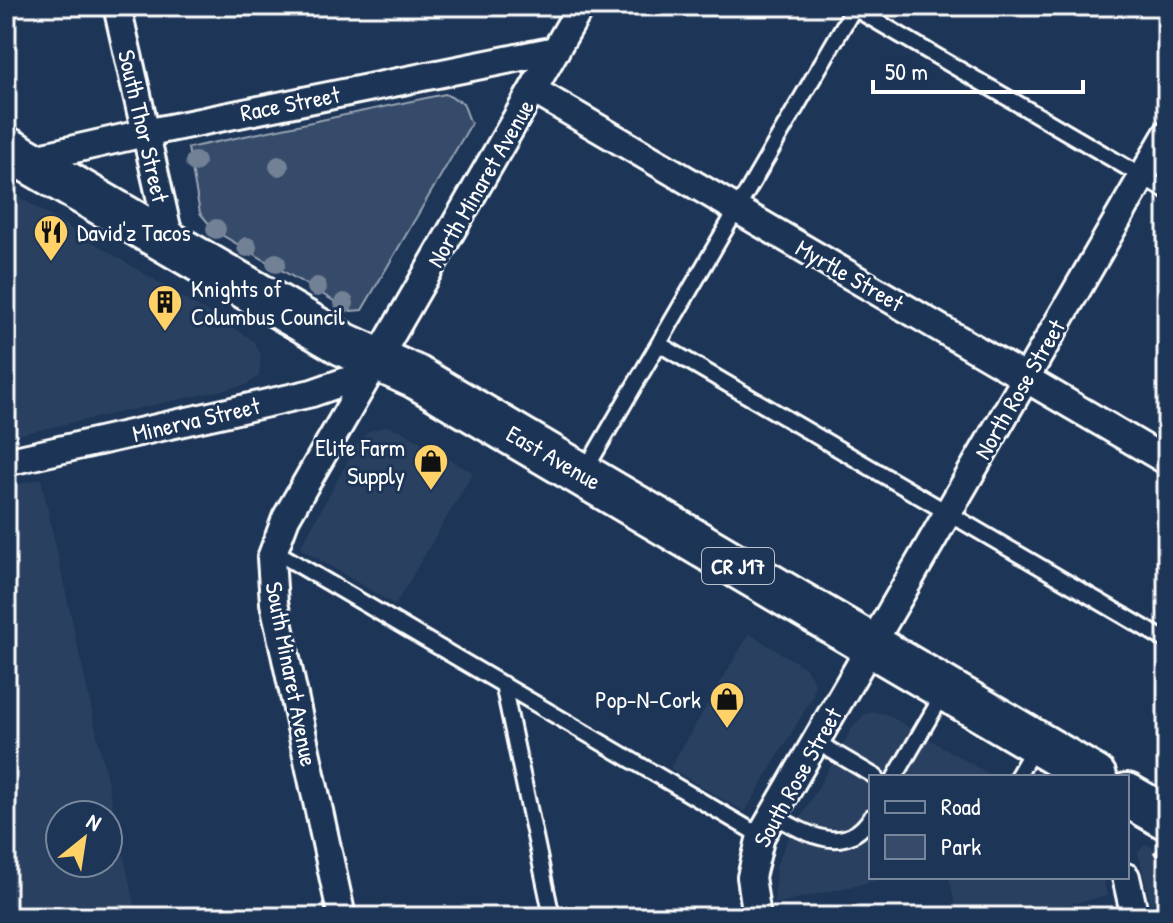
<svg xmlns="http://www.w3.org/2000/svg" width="1173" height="923" viewBox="0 0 1173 923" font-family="'Patrick Hand',sans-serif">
	<rect width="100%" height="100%" fill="#1d3557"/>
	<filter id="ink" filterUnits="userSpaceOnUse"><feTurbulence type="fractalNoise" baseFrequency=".0125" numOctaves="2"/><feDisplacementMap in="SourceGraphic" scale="16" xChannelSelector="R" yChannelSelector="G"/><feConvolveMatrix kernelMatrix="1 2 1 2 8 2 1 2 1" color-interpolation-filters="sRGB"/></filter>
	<g filter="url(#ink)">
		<path fill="#2a4161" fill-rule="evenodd" d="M6,189l248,152 7,14 -2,21 -13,9 -240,52z
			M386,426l14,4 73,43 -78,132 -95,-57 59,-107 9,-9z
			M41,479l96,438h-131v-430zM108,815v48h-48v-48z
			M749,634l57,34 9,16 -3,14 -67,114 -75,-44z
			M876,712l10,2 108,63h-123v100h22l-119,27 2,-37 9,-22 69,-120 11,-11z
			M1146,844l21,10v63h-13l-16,-65z
			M949,877h154l4,19 -95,21h-54z"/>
		<path fill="#364b69" stroke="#9aa5b4" stroke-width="2" d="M445,94l18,9 8,21 -109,186 -11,1 -136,-80 -15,-18 -12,-65z"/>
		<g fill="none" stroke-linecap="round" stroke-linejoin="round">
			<g stroke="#fff" stroke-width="20">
				<path id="service" d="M854,8l313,183
					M659,344l508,297
					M583,474l272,-468
					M273,550l488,286
					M503,684l49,233
					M815,741l61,36
					M895,777l50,-86
					M1017,777l18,-31
					M773,815c32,18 72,43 98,2"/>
			</g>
			<g stroke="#fff" stroke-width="32">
				<path id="minor" d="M117,6l54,239
					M533,90l634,371
					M26,160l119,-27 411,-83
					M6,462l306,-69 40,-14 20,-13
					M1126,877l9,40
					M342,917l-68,-314 -3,-45 15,-40 295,-512
					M757,917l-6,-40 10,-41 406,-702"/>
			</g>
			<g stroke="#fff" stroke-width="48">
				<path id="primary" d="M6,148l337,196 73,33 679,400
					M1127,795l40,23"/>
			</g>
			<path stroke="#fff" stroke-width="5" stroke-dasharray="6 6" stroke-linecap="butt" d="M1155,851l12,20"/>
			<use href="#service" stroke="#1d3557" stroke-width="14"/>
			<use href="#minor" stroke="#1d3557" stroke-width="26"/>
			<use href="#primary" stroke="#1d3557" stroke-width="42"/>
		</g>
		<g fill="#738196">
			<circle cx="195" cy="162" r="10"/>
			<circle cx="279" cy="166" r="10"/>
			<circle cx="216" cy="229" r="10"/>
			<circle cx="247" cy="247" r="10"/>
			<circle cx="276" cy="263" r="10"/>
			<circle cx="317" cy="287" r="10"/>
			<circle cx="344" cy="303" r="10"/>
		</g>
	</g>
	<defs>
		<g id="restaurant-pin" transform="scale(1.8)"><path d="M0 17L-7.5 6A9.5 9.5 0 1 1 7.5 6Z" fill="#ffd166" stroke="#1d3557"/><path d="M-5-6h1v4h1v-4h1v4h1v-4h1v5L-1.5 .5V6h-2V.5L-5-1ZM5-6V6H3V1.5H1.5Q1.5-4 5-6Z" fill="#111"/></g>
		<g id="building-pin" transform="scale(1.8)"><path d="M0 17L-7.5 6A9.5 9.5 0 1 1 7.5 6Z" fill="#ffd166" stroke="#1d3557"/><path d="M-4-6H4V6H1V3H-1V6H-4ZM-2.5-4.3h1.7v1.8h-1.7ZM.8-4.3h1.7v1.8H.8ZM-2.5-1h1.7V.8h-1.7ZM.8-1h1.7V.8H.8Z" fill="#111"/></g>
		<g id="shop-pin" transform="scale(1.8)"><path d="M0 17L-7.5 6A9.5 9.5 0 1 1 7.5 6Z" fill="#ffd166" stroke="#1d3557"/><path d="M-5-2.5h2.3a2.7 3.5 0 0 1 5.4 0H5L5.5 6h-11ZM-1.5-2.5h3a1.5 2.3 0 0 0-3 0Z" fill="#111"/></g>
	</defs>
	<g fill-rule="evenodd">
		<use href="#restaurant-pin" x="51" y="232"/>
		<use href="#building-pin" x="165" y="302"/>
		<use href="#shop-pin" x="431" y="461"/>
		<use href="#shop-pin" x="727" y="699"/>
	</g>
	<g text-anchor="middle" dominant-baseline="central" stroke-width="6" stroke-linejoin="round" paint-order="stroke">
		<rect fill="#1d3557" stroke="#bbc2cd" stroke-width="2" x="702" y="548" width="72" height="36" rx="6"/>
		<g font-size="22" font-weight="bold" fill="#fff">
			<text x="738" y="566">CR J17</text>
		</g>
		<g font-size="24" fill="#fff" stroke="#1d3557">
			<text transform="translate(290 103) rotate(-11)">Race Street</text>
			<text transform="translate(144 126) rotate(77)">South Thor Street</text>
			<text transform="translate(480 183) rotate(-60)">North Minaret Avenue</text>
			<text transform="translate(850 275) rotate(30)">Myrtle Street</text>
			<text transform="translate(1019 389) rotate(-60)">North Rose Street</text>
			<text transform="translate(196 419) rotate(-13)">Minerva Street</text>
			<text transform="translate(554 457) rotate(30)">East Avenue</text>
			<text transform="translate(292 674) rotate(79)">South Minaret Avenue</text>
			<text transform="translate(797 777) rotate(-61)">South Rose Street</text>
		</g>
		<g font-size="24" fill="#fff" stroke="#1d3557" text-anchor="start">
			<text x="77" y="232">David'z Tacos</text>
			<text x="191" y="288">Knights of<tspan x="191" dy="28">Columbus Council</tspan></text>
			<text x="405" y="447" text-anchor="end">Elite Farm<tspan x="405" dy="28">Supply</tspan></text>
			<text x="701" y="699" text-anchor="end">Pop-N-Cork</text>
		</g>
	</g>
	<rect width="1173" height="923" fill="none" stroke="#1d3557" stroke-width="32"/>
	<rect x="16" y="16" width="1141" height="891" fill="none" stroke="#fff" stroke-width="3" filter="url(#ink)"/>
	<rect x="869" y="775" width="260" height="104" fill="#1d3557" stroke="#77869a" stroke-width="2"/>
	<rect x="885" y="801" width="40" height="12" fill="#1d3557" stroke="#77869a" stroke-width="2"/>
	<text x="941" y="815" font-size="24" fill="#ffffff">Road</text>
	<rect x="885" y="835" width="40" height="24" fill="#364b69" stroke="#77869a" stroke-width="2"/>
	<text x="941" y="855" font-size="24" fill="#ffffff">Park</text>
	<g transform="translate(84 839) rotate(30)"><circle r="38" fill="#1d3557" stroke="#77869a" stroke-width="2"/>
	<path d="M0-6L14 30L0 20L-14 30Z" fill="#ffd166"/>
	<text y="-12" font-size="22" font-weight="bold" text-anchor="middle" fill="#ffffff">N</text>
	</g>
	<path d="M873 80v12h210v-12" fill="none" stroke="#ffffff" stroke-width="4"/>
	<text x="885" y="80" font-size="24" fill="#ffffff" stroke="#1d3557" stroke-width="6" paint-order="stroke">50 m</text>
</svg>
